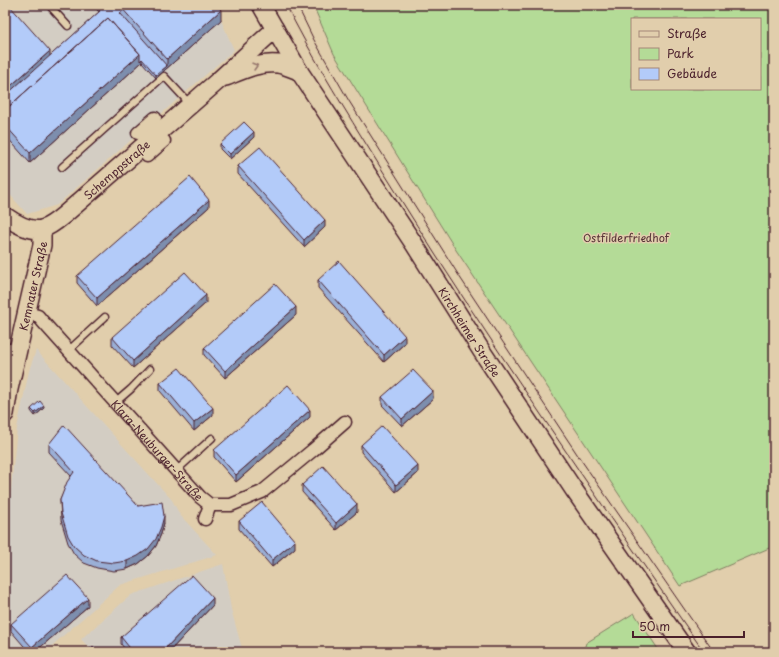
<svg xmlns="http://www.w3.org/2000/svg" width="779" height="657" viewBox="0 0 779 657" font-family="'Playpen Sans',sans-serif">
	<rect width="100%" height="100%" fill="#e1ceac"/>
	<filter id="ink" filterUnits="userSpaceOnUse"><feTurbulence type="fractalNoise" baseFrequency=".025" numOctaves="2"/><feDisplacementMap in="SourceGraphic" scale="8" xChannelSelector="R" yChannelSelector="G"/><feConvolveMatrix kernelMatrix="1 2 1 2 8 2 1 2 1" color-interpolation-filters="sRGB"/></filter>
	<g filter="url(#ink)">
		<path fill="#d3cdc3" d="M5,5h206l10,15 13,30 -177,155 -30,9 -22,-25z
			M36,350l136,150 8,15 37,40 -97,30 -75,67h-40v-104l12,-120 12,-57z
			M223,564l8,45 12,43h-157l4,-3 -9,-10 50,-44z"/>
		<path fill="#b4db97" stroke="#7f7d61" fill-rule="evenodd" d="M313,5h461v541l-94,40 -224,-336 -122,-196zM632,19h128v70h-128z
			M634,613l26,39h-77l3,-9z"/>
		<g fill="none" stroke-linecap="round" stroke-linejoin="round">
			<g stroke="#4a1f2b" stroke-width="9">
				<path id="lane" d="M49,5l19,21
					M62,167l102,-91 25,27
					M69,350l36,-33
					M116,402l15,-13 19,-20
					M177,470l35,-32"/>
			</g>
			<g stroke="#4a1f2b" stroke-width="15">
				<g id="street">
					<path d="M138,133l17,-15"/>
					<path d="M147,156l17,-15"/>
					<path id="s1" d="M27,313l11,3 5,6 157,175 10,8h21l31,-13 51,-42 32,-28"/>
					<path d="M5,350h14"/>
					<path d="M205,519l5,-14"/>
				</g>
			</g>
			<g stroke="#4a1f2b" stroke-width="20">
				<g id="secondary">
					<path id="s2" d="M261,5l38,66 115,173 67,106 93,140 113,162"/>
					<path d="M226,77c17,-7 33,-15 52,-13 7,1 14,5 21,7"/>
					<path id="s3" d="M5,216c10,7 24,16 37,13 7,-2 16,-9 22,-14l155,-135 56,-51"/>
					<path id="s4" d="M5,414l4,-25 33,-144v-16"/>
				</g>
			</g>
			<use href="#lane" stroke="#e1ceac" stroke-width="6"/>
			<use href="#street" stroke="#e1ceac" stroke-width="12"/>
			<use href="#secondary" stroke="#e1ceac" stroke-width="17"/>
			<path stroke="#4a1f2b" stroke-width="1" d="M286,5c23,46 50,90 77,134 24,39 48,77 72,115 87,135 178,267 269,398
				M297,5l17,35 35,61 112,178 118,178 135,195"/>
		</g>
		<path fill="#9aafd6" stroke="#4a1f2b" d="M5,5l45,51 49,-44 -6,-7h124l4,15 -65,58 -14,-16 -112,101 -25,-28z
			M254,137l-24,22 -10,-10v-5z
			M238,166l87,61 -21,20 -66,-73z
			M209,207l-112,99 -20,-23v-7z
			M318,280l87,63 -21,19 -66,-74z
			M206,303l-73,65 -21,-23v-8z
			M296,315l-71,63 -21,-23v-7z
			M160,383l53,32 -19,16 -34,-40z
			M382,397l51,2 -31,27 -20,-21z
			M44,408l-9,8 -4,-5v-2z
			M310,417l-74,65 -22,-25v-7z
			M49,444l89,62 26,17 -3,11 -5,12 -8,10 -10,8 -11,5 -13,2 -17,-3 -13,-5 -10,-9 -6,-11 -7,-23 -1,-20 11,-24 -22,-24z
			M361,445l57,28 -22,19 -35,-40z
			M302,485l55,27 -21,18 -34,-38z
			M239,521l56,27 -23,19 -33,-38z
			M213,605l-44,47h-42l-6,-8v-7z
			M88,606l-53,46h-6l-18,-21v-7z"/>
		<path fill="#7d8eae" stroke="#4a1f2b" d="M221,10v10l-65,58v-3l11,-9v-7z
			M50,51v8l-45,39v-7z
			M140,54l2,5v3l-112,101v-10z
			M254,132v5l-24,22v-5z
			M209,200v7l-112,99v-8z
			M325,220v7l-21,20v-7z
			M206,295v8l-73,65v-7z
			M296,307v8l-71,63v-7z
			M405,336v7l-21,19v-7z
			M433,391v8l-31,27v-7z
			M44,406v2l-9,8v-3z
			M213,408v7l-19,16v-8z
			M310,410v7l-74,65v-7z
			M418,466v7l-22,19v-7z
			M357,504v8l-21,18v-7z
			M164,516v7l-3,11 -5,12 -8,10 -10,8 -11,5v-8z
			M295,541v7l-23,19v-7z
			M88,598v8l-53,46h-3v-5z
			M213,598v7l-44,47h-4v-3z"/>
		<path fill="#b3cbf9" stroke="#4a1f2b" d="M5,5h4l41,46 -45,40z
			M95,5h27l-2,1 4,4 -4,3 47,53 -11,9 -14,-16 -2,2v-7l-32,-36 -103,92v-14l95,-85z
			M122,5h95l4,5 -54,49 -47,-53z
			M108,18l32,36 -110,99 -25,-28v-15z
			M244,122l10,10 -24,22 -10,-10z
			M260,147l65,73 -21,20 -66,-74z
			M190,177l19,23 -112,98 -20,-22z
			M339,261l66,75 -21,19 -66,-75z
			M185,272l21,23 -73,66 -21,-24z
			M275,284l21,23 -71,64 -21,-23z
			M179,368l34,40 -19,15 -34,-40z
			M413,370l20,21 -31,28 -20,-22z
			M288,385l22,25 -74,65 -22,-25z
			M40,401l4,5 -9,7 -4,-4z
			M64,425l74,81 24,-4 2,14 -3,11 -5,12 -8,10 -10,7 -11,5 -13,2 -17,-2 -13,-6 -10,-9 -6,-10 -7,-23 -1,-13 7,-18 7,-10 -25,-28z
			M382,426l36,40 -22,19 -35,-40z
			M323,466l34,38 -21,19 -34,-38z
			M262,502l33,39 -23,19 -33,-39z
			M67,575l21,23 -56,49 -21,-23z
			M192,575l21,23 -48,51 3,3h-35l-12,-15z
			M93,646l6,6h-12z
			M220,649l2,3h-6z"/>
		<defs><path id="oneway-chevron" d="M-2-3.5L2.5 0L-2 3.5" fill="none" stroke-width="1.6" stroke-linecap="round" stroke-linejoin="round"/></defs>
		<use stroke="#96766c" href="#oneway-chevron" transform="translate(255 66) rotate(-16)"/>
	</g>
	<g text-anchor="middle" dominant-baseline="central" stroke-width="3" stroke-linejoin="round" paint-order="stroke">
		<g font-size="11" fill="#4a1f2b" stroke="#e1ceac">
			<text stroke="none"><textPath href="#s3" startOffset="136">Schemppstraße</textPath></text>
			<text stroke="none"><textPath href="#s4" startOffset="131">Kemnater Straße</textPath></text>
			<text stroke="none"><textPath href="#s2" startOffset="388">Kirchheimer Straße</textPath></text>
			<text stroke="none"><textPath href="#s1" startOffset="191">Klara-Neuburger-Straße</textPath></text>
		</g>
		<g font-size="11" fill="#553236" stroke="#e1ceac">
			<text x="626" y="237">Ostfilderfriedhof</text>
		</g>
	</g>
	<rect width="779" height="657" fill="none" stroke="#e1ceac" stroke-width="20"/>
	<rect x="10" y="10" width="759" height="637" fill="none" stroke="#4a1f2b" stroke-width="1.5" filter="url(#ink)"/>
	<rect x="631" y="18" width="130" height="72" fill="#e1ceac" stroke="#a58878"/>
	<rect x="639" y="31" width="20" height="6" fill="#e1ceac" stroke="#a58878"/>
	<text x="667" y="38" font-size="12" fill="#4a1f2b">Straße</text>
	<rect x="639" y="48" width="20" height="12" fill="#b4db97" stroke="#a58878"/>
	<text x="667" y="58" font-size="12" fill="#4a1f2b">Park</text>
	<rect x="639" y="68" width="20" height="12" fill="#b3cbf9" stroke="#a58878"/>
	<text x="667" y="78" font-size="12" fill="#4a1f2b">Gebäude</text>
	<path d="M633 631v6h111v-6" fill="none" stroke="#4a1f2b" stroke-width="2"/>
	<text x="639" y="631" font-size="12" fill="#4a1f2b" stroke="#e1ceac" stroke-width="3" paint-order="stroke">50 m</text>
</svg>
